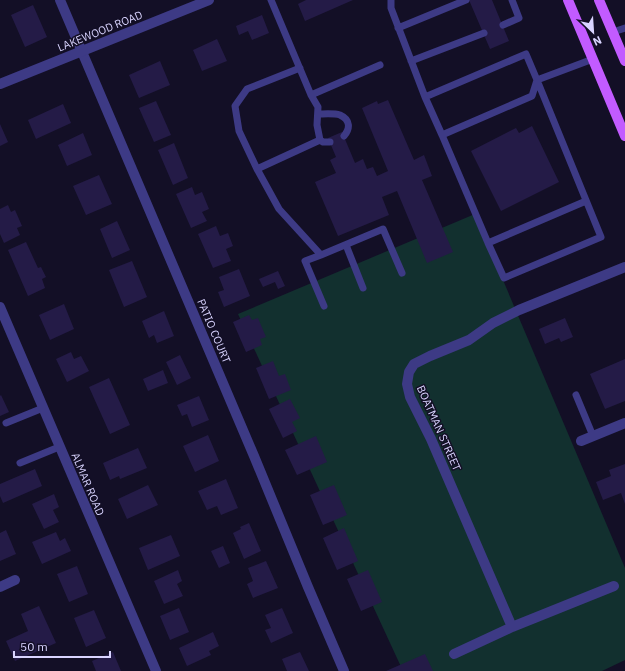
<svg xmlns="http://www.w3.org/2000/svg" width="625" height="671" viewBox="0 0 625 671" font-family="'IBM Plex Sans',sans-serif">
	<rect width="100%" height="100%" fill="#130f26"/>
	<path fill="#12302f" d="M475,214l150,354v92l-23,11h-199l-165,-357z"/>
	<path fill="#241b47" d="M306,0h47l-48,21 -7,-17z
		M469,0h23l17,41 -19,8z
		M33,5l14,32 -22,10 -14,-32z
		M262,15l7,18 -17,7 -4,-9 -9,4 -3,-9z
		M217,39l10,22 -25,10 -9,-21z
		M160,61l10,24 -31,13 -10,-23z
		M388,100l26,60 10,-5 8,21 -10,4 31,72 -26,11 -30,-72 -15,6 7,18 -51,21 -23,-54 21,-9 -6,-13 6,-3 -8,-19 14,-6 13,31 8,-4 4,10 6,-2 4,9 11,-5 -26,-63 15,-7 1,3z
		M156,101l15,34 -17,7 -15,-34z
		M63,104l8,19 -35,16 -8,-19z
		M0,124l8,18 -8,4z
		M532,126l27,56 -58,29 -30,-60 45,-23 3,5z
		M83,133l9,22 -25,11 -9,-21z
		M174,143l14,35 -15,7 -15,-35z
		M99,175l13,29 -26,11 -13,-29z
		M192,187l3,8 7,-3 7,17 -7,3 5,9 -16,7 -15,-34z
		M8,205l3,7 4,-2 7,16 -5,2 3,7 -16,8 -4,-9v-25z
		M117,221l13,29 -18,8 -12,-29z
		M216,226l4,10 8,-3 5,13 -7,3 5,12 -18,7 -15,-34z
		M26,242l12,26 3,-1 5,10 -4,2 3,9 -17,8 -20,-46z
		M132,261l15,36 -23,10 -15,-37z
		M239,269l11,27 -26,11 -6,-15 6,-2 -5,-13z
		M278,271l7,15 -7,3 -3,-7 -12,5 -4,-8z
		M64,304l10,25 -24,11 -11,-25z
		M164,311l10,25 -17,7 -3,-8 -5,3 -7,-17z
		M249,315l3,5 6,-2 8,19 -6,2 2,6 -16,7 -13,-30z
		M565,318l8,19 -12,5 -2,-4 -14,6 -6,-15z
		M71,352l3,7 7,-3 8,15 -22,11 -11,-23z
		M180,355l11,23 -14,7 -11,-23z
		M625,359v42l-20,8 -15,-35z
		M273,361l6,15 6,-2 6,16 -22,9 -13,-31z
		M163,370l5,13 -20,8 -5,-12z
		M109,378l21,47 -20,9 -21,-47z
		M1,395l8,17 -9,4v-20z
		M199,396l10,24 -17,7 -5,-13 -5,2 -5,-11z
		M290,399l10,19 -8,4 5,9 -14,7 -14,-29z
		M208,435l11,26 -24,11 -12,-26z
		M316,436l11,26 -30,13 -12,-25z
		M138,448l9,20 -27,11 -1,-3 -9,4 -7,-17z
		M625,464v40l-4,-11 -18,7 -7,-18 15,-6 -2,-6z
		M35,469l7,17 -39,17 -3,-7v-12z
		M226,479l12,29 -17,7 -4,-9 -10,4 -9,-19z
		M148,485l10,20 -31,14 -9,-20z
		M334,485l13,30 -24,10 -13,-30z
		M54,494l5,13 -6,3 6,12 -15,7 -12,-25z
		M249,523l12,28 -17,8 -11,-26 8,-4 -1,-2z
		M344,528l14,33 -21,9 -14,-32z
		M6,530l10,24 -16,7v-28z
		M56,532l4,9 5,-3 6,13 -29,13 -10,-22z
		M171,535l9,21 -32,14 -9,-22z
		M223,546l7,17 -11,5 -8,-17z
		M266,561l12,27 -25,10 -6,-14 6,-3 -5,-13z
		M77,566l11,28 -19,8 -12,-28z
		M178,570l4,11 -5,3 6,12 -19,8 -10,-23z
		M368,570l14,32 -21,9 -14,-32z
		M39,606l17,37 -41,18 -9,-20 22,-10 -7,-17z
		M179,608l10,24 -19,8 -10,-24z
		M282,608l11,25 -22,10 -6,-13 6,-2 -6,-13z
		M94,610l12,28 -20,9 -12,-29z
		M213,632l6,14 -10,5 2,4 -24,11 -8,-18z
		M113,652l8,19h-25l-4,-10z
		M300,652l9,19h-22l-5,-12z
		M425,654l8,17h-47z"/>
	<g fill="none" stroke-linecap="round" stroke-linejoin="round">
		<path stroke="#3d3a85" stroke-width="7" d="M271,0l40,95 69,-30
			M391,0v8l34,89
			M503,25l16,-7 -7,-18
			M398,28l68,-28
			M613,32l12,-4
			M411,61l73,-28
			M300,68l-53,21 -12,17 4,25 18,38 63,-29 -3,-15 1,-18 -7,-12
			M318,114c6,0 16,-1 22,1 11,5 10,14 4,21
			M442,135l-17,-38 101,-43 11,26 64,157 -97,41 -16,-35 -46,-108 90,-39 5,-16 56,-21
			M320,140l3,2h7
			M257,169l22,40 42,46 62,-26 19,44
			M488,243l98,-42
			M346,245l17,43
			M321,255l-16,6 19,45
			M576,395l17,41
			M6,423l37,-15
			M20,463l39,-16"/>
		<path stroke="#3d3a85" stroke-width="10" d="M60,0l194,456 54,131 36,84
			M0,307l156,364
			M581,441l44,-18
			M0,587l15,-7
			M512,627l-81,-188 -21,-42 -3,-13 2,-12 5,-8 16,-8 39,-16 24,-17 26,-13 106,-43
			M454,654l58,-27 102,-41"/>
		<path stroke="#3d3a85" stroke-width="10" d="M0,84l209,-84"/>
		<path stroke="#c25bff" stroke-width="10" d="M568,0l57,136
			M599,0l26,61"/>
	</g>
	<g text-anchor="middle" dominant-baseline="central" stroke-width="3" stroke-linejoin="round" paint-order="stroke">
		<g font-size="11" fill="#d9d4ff" stroke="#130f26">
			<text transform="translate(100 31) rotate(-22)">LAKEWOOD ROAD</text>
			<text transform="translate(214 331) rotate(67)">PATIO COURT</text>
			<text transform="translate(439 428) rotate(66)">BOATMAN STREET</text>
			<text transform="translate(88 484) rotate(67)">ALMAR ROAD</text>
		</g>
	</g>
	<g transform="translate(593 32) rotate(155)" stroke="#130f26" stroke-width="3" paint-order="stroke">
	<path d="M0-3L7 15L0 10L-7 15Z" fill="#d9d4ff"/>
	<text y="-6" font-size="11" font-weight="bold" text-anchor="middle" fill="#d9d4ff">N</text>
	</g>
	<path d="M14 651v6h96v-6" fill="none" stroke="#d9d4ff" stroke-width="2"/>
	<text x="20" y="651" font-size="12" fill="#d9d4ff" stroke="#130f26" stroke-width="3" paint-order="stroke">50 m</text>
</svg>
